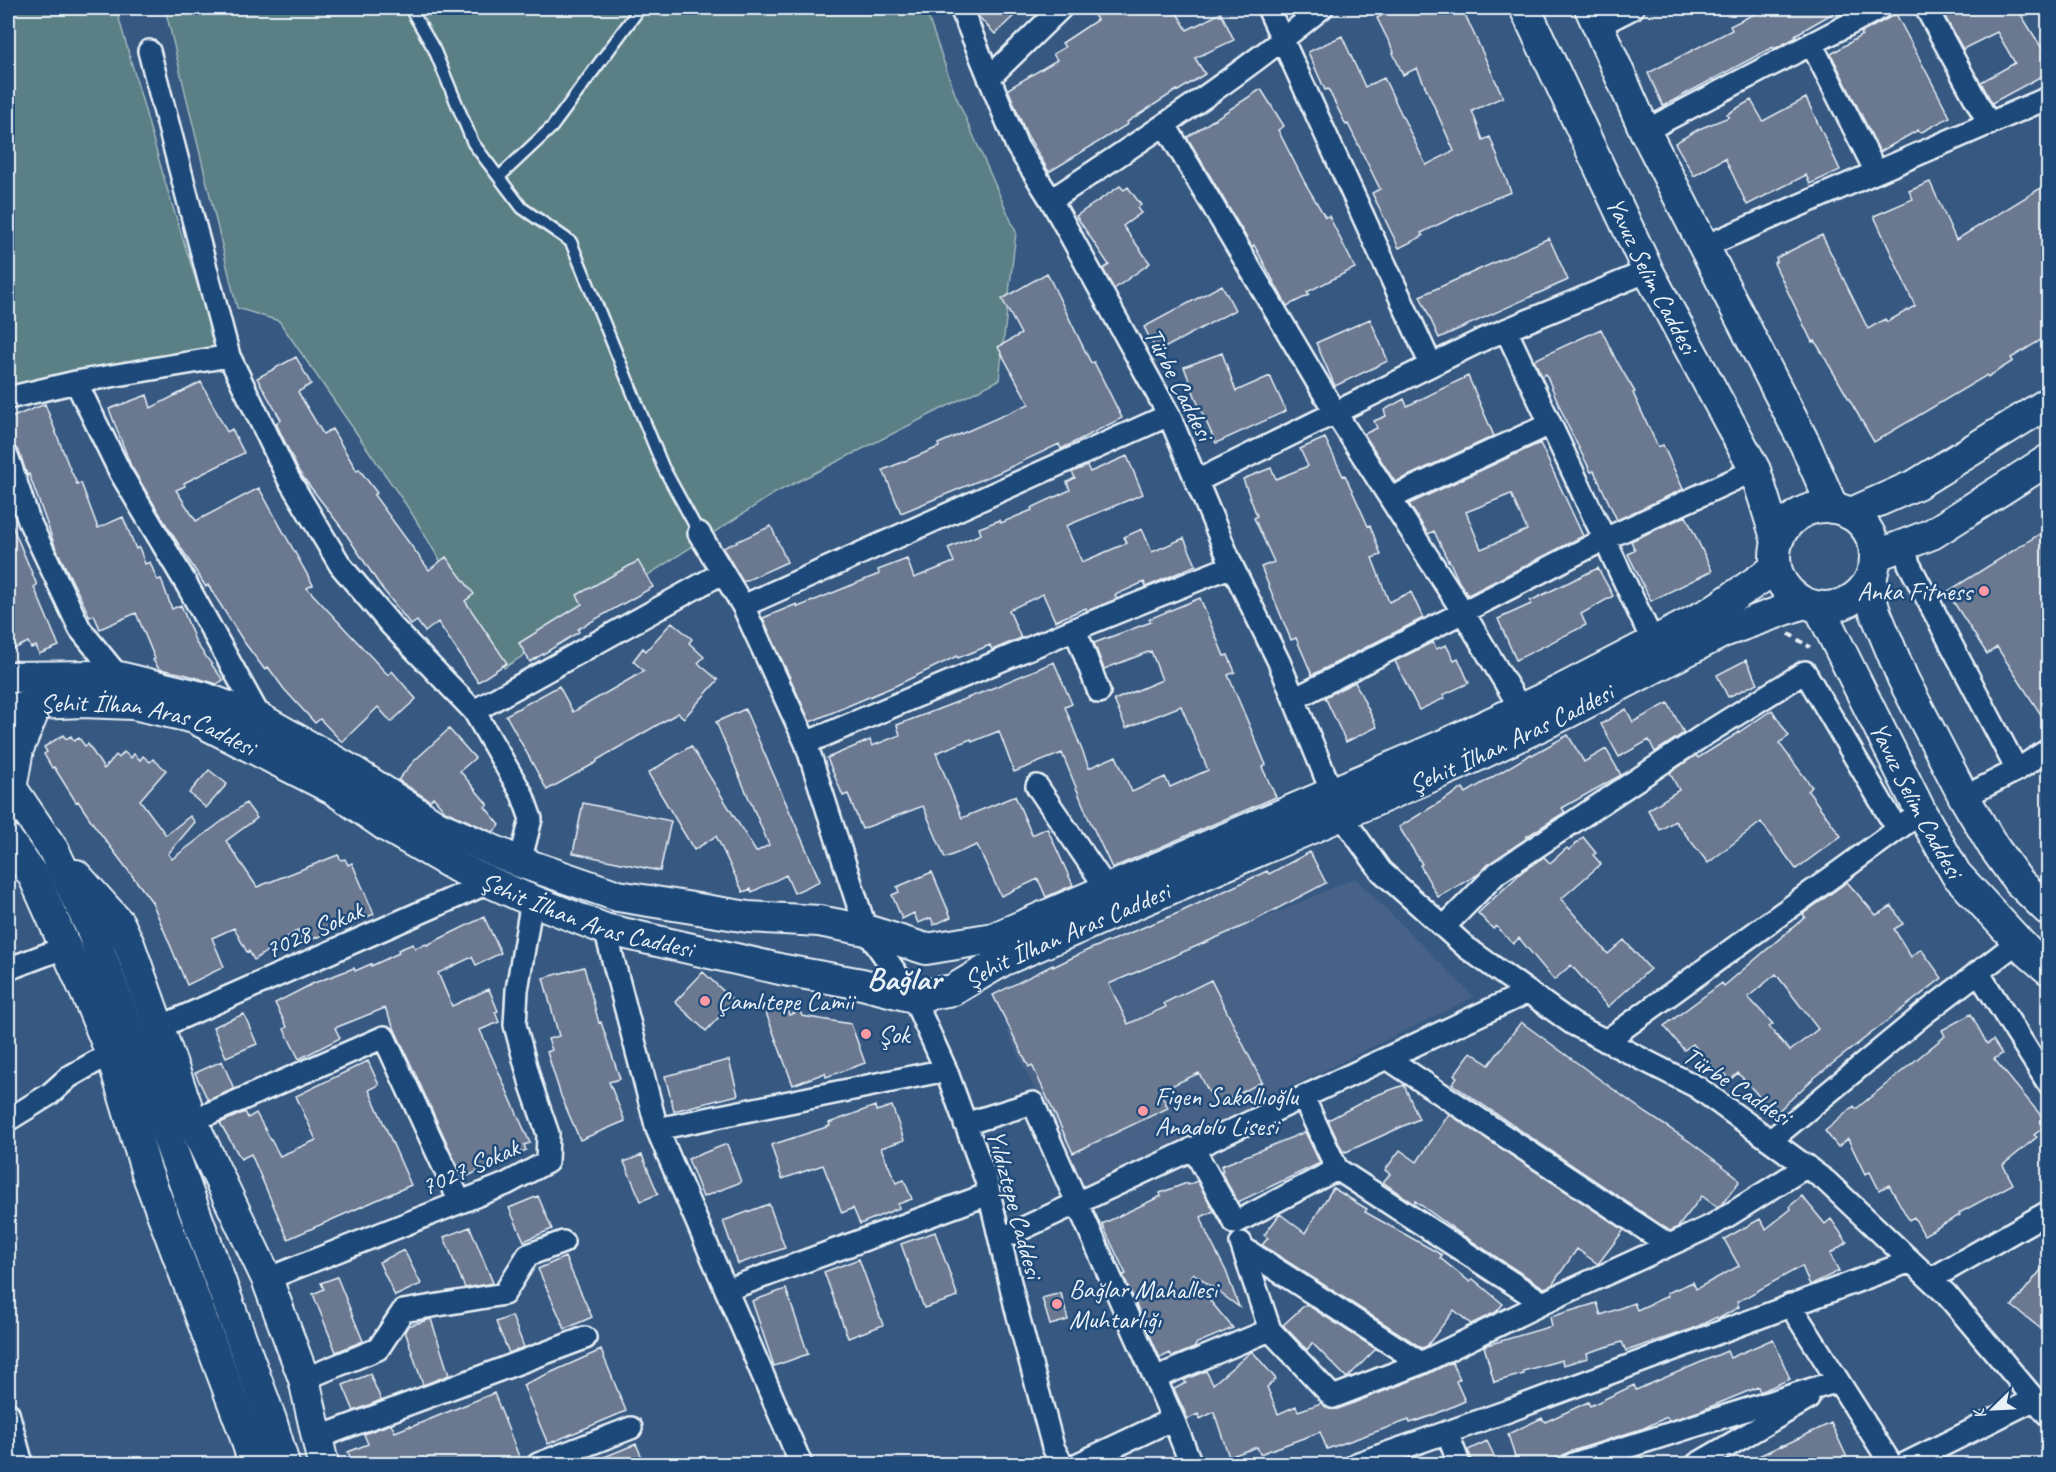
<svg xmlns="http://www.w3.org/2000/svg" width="2056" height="1472" viewBox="0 0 2056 1472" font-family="Caveat,sans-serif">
	<rect width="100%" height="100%" fill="#365881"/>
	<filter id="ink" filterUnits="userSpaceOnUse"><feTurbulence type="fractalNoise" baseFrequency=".0167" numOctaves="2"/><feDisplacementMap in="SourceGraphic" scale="12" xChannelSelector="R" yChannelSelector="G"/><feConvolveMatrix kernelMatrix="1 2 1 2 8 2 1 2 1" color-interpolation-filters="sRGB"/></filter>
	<g filter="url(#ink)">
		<path fill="#466286" d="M1355,878l119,119 -393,193 -74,-159z"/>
		<path fill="#5a7f85" stroke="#a1b8be" stroke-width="1.5" d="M8,8h108l50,177 53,169 -211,44z
			M165,8h760l30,86 61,138 -17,148 -224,113 -271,175 -93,-156 -132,-191 -42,-13z"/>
		<path fill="#6b7890" stroke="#e8f1f8" stroke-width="1.5" fill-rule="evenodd" d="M975,8h47l-27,26 -17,-18z
			M1090,8h84l13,22 34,-17 13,27 -39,18 10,16 -27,17 -1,-1 -50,32 1,2 -79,48 -23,-39 -18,-44 49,-29 -4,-6 12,-7 -3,-4 35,-23z
			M1376,8h86l41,89 -31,14 11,29 7,-3 21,55 -33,13 -57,28 2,3 -24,12 -27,-55 8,-4 -32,-65 -2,1 -18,-36 -3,1 -17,-38 34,-16 23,51 19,-9 42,87 28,-14 -37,-83 -14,7 -10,-22 1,-1 -17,-34 4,-2z
			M1766,8h76l-47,27 2,2 -4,2 -19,10 -1,-2 -110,59 -15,-33 84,-43 -2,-4z
			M1940,8h77l32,52v12l-57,31 -11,-21 34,-19 -18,-31 -34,17z
			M1896,14l54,103 -30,16 -2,-3 -38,22 -49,-98 31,-19 -1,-2z
			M1261,89l23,37 -6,4 27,53 20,34 4,-1 26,52 -48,24 2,3 -22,11 -33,-61 -2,2 -65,-110z
			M1806,98l34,72 -30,14 -4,-9 -59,30 -22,-47 -31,18 -19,-33 24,-14 30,-12 -2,-3 24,-14 12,21z
			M1930,182l26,58 93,-57v152l-38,23 2,3 -25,16 -1,-2 -113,67 -59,-101 -3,1 -38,-79 3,-2 -1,-3 46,-23 46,94 17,-10 2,3 28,-16 -41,-90 39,-17 -4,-8z
			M1120,186l4,4 4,-3 13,18 -4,3 4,5 -18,13 27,37 -36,26 -11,-20 6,-4 -33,-49z
			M1549,238l19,42 -129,58 -19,-42z
			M1047,273l44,90 3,-1 28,56 -61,31 -2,-5 -59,28 -99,41 -18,-43 56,-23 -1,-3 91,-40 -31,-57 23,-13 -19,-35z
			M1222,285l13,25 -78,42 -13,-25z
			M1370,319l18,42 -53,25 -19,-43z
			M1601,329l15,31 19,32 -2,1 25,54 5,-2 20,44 -66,31 -23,-49 -3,1 -23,-46 -22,-52 -4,2 -8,-16z
			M1222,353l14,38 34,-15 16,35 -70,32 -18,-39 -14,-37z
			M296,357l15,27 -13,8 25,42 9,-5 25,42 2,-2 18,24 -3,2 55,75 17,-13 28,37 -9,7 42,62 -29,19 -40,-60 -13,10 -8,-11 -6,4 -30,-38 -37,-56 -45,-59 -23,-49 5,-3 -24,-42z
			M1468,376l26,60 -99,46 -31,-48 13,-6 -3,-7 12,-5 -2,-6 20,-11 3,7z
			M201,382l26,50 5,-3 12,24 -60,30 1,3 -9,4 20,31 63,-33 54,97 -6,3 81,87 4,-4 24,28 -25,23 -13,-15 -36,35 -22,-23 -5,4 -31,-34 -16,-22 -3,3 -21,-28 -36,-57 -2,2 -39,-61 -36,-60 -22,-57 38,-14 4,13z
			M45,404l23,60 9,20 4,-1 17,45 25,-11 13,32 3,-2 6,17 5,-2 7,18 4,-1 11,30 9,-4 15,38 27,37 -6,4 -33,-10 -25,-5 -6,-9 2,-1 -19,-46 -36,16 -6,-14 -4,2 -35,-71 -26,-72 -2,1 -7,-21 -5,-6 -7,-19v-10z
			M1325,438l18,38 2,-1 23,51 2,-1 11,30 -9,3 17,44 22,-10 12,26 -111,57 -16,-37 -5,2 -30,-73 13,-5 -20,-44 3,-2 -14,-37 28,-11 5,11 32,-13 -8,-17z
			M1540,443l43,93 -115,59 -9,-13 -10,-22 -1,1 -14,-30 -6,3 -19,-30zM1511,494l16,36 -46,19 -15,-37z
			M1127,456l16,38 -77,32 16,36 45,-19 -3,-6 18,-8 10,23 32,-14 12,27 -50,22 -2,-5 -29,13 2,4 -30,12 -1,-3 -31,13 -12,-27 -34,16 12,28 -29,12 -2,-5 -32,13 -1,-2 -62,30 -85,36 -47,-104 34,-14 1,3 81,-33 -1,-4 29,-11 7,19 40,-16 -6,-14 33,-14 -2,-6 21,-8 1,3 31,-13 -1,-2 39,-18 -3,-8 8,-4 -3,-6 15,-6 3,6z
			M8,516l29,69 -3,2 25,59 -20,8 -3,-8 -5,2 -3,-6 -14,7 -2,-4 -4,1z
			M1686,516l26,55 -61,30 -23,-47 7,-4 -4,-9z
			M771,526l16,36 -44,20 -20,-34z
			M2049,528v199l-52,-80 -10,7 -40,-62z
			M638,561l15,26 -75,42 1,3 -49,30 -11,-19 63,-39 -5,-9z
			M1598,568l15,28 -32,18 5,11 -70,35 -18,-41 33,-15 -1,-3z
			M1200,598l24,58 4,-1 7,17 -7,3 38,90 -4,2 14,30 -164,71 -24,-51 -26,-64 -48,19 -15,-41 -27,11 -1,-3 -35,14 26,65 53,-22 17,39 15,-7 26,57 -27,12 -8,-18 -37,17 -24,-51 -32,13 -22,-52 -61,23 -14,-35 -5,2 -16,-38 43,-18 2,6 28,-11 -3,-10 86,-33 71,-30 18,42 -7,3 24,61 27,-12 16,36 33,-15 5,10 38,-17 -27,-64 -55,22 -12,-28 48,-20 -11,-29 -47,18 -10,-26 57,-21 -2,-3z
			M672,622l20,17 -3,4 15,14 -6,6 20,17 -34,38 -6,-5 -81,47v2l-50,28 -41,-75 53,-29 14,26 71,-41 -11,-10 10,-13 3,3z
			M1433,642l3,7 10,-4 8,15 4,-2 11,25 -26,12 2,3 -26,12 -24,-49z
			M1746,660l12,23 -30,14 -11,-22z
			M1355,682l22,45 -31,15 -21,-45z
			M1668,703l16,30 -29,19 -6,-12 -30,17 -18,-33 25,-15 7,13z
			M745,709l75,172 -26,12 -8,-18 -34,17 -1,-3 -8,3 -27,-56 -22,14 -46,-77 43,-27 65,106 13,-7 -53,-123z
			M1772,710l17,26 -10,7 33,44 -4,4 33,45 -45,33 -35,-47 -53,41 -33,-42 -15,9 -12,-20 31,-20 -9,-17 26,-18 2,3 32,-20z
			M449,729l26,29 -15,13 28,34 -3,2 15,18 -7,7 -48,-21 -12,-14 -3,4 -32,-21 16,-19z
			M63,735l3,4 5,-3 3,5 5,-3 6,8 3,-2 16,25 12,-14 3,3 5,-6 7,6 3,-4 6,6 3,-4 7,6 3,-3 13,11 -26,30 26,35 24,-19 5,6 -27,32 4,5 74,-56 11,15 -31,23 31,46 81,-32 3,5 4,-1 3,6 4,-2 22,51 -71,29 -5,-13 -44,30 -5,-9 -2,1 -13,-24 -22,10 12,29 -37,18 -35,-83 -58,-77 -16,-24 -2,1 -22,-35 -2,1 -8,-14 3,-2 -3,-5z
			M1568,735l16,27 22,-13 15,26 -59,33 3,4 -39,25 1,1 -37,25 -11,11 -41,23 -18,-32 2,-1 -23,-37 64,-39 3,5 65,-39 1,1z
			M209,770l18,14 -21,24 -17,-15z
			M583,803l88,18 -11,50 -87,-18z
			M1583,837l13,16 -3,2 8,9 -40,35 47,55 16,-14 26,29 -42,38 -37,-42 -17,15 -35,-42 -6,6 -17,-18 -3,3 -15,-16 45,-42 21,-14 6,6 17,-15 2,2z
			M1310,852l16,31 -78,41 -139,60 19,40 38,-17 -2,-4 47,-23 51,102 -46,24 -17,-33 -39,18 8,17 -95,45 -41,-88 -3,2 -36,-72 60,-30v2l35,-17 88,-36 91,-43 2,3z
			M932,872l19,45 -17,8 -3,-7 -13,5 -4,-10 -12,6 -10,-24 7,-3 -2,-5z
			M1847,882l29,33 16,-9 11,18 -9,5 17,28 10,-8 21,29 -128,100 -39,36 -37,-41 -8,7 -8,-10 -4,3 -25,-29 -9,6 -20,-24 58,-43 2,3 81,-69 -2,-3zM1776,974l42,55 -28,22 -21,-24 4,-3 -25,-27z
			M484,917l17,36 -25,12 -4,-8 -34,16 14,33 37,-17 9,22 -3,1 4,10 -19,8 50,113 -6,2 2,5 -63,28 -78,-170 -50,20 5,10 -41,21 -15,-30 3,-2 -12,-24 39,-20 40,-15 1,3 16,-7v2l28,-13 -1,-3 15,-6 2,4 11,-4 1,1z
			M584,967l15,56 2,-1 19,57 -11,3 16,39 -45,19 -19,-44 -14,-44 5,-2 -4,-11 11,-3 -16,-58z
			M703,972l31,29 -28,30 -31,-29z
			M786,1005l3,10 11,-4 2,5 49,8 14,39 -39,14 -1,-4 -32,12 -27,-72z
			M244,1014l13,30 -31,13 -13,-30z
			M1971,1014l16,30 6,-4 9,14 -8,5 54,65 -14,11 3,2 -34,28 10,19 -54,29 1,2 -36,20 -10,-18 -5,3 -20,-35 -10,5 -9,-18 -5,2 -17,-35 -10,8 -13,-16 29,-25 2,3 89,-73 -3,-6z
			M1521,1022l125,91 43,28 47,35 3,6 -17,22 -5,3 -15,-11 -24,31 -8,4 -218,-147 5,-7 -3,-2 17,-23 18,13z
			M729,1060l9,35 -64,16 -9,-35z
			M222,1061l12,28 -26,11 -13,-27z
			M368,1061l11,24 -10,5 42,95 -123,54 -37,-85 -10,5 -21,-36 25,-11 3,6 8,-5 24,43 36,-16 -20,-44z
			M1404,1085l15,34 -73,33 -1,-1 -2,1 -15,-32 46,-24z
			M875,1106l1,5 16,-5 12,34 -23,8 15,35 8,-3 8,19 -14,5 1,4 -39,16 -7,-16 -11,5 -19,-48 -41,14 -11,-34 59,-19 -1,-3z
			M1449,1114l175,116 -26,34 -21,-15 -25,36 -8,3 -80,-52 -49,-35 -1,3 -31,-22 7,-8 -5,-4 15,-20 17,12z
			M1305,1132l15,31 -82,39 -17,-30 2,-1 -2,-5z
			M727,1144l14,38 -38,15 -15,-38z
			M642,1155l16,39 -17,7 -17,-39z
			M1197,1181l17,30 -13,6 6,17 19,37 13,36 -46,-34 -3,4 43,51 -36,15 -3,5 -22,9 -2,-4 -10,5 -37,-83 3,-1 -24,-50 59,-28 -1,-3 27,-10 1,2z
			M1333,1188l34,21 -2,3 77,43 -2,3 30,24 3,-3 30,25 -7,8 -25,12 -17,-14 -27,36 -5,2 -160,-103 6,-7 -4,-3 16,-21 25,19z
			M538,1196l14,33 -28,12 -15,-33z
			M1802,1196l23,28 6,-5 16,23 -17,12 9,17 -29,14 -8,-19 -65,36 2,5 -21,12 -1,-2 -25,12 -66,22 -4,-9 -35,11 1,5 -25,7 -1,-5 -39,11 1,3 -30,8 -10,-36 68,-20 -2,-9 47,-14 4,12 33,-12 3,7 31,-14 -1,-3 26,-11 3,7 43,-23 -15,-27 36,-20 6,10 25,-20 -1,-3z
			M769,1204l16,44 -47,16 -15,-43z
			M470,1227l23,56 -28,5 -21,-51z
			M935,1232l23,65 -34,11 -23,-64z
			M404,1250l17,34 -26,12 -16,-34z
			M565,1257l27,60 -27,12 -27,-60z
			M859,1259l24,66 -35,13 -24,-66z
			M2049,1260v75l-37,-29z
			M337,1277l26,64 -27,11 -23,-58 11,-5 -3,-6z
			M786,1289l22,65 -34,12 -22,-65z
			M1061,1293l7,27 -18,5 -8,-27z
			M1306,1304l70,45 -29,29 -35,-35 -5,7 -24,-25z
			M512,1316l12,31 -15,6 -13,-31z
			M431,1319l18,56 -26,10 -18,-54 3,-5z
			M1773,1339l17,40 -30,13 -2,-5 -58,24 -31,10 -2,-4 -23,11 -75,24 -24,12h-28l-9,-30 34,-16 3,4 43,-20 2,4 44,-21 2,5 91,-39 3,7z
			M601,1350l25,61 -78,33 -25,-59z
			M1252,1351l24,28 -9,8 11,27 18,-8 2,5 23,-8 9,6h8l88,-34 26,-13 8,17 -4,2 9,20 -34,15 -21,7 -1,-3 -82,29 -7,-17 -60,22 -3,-7 -28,10 -15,-45 -14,7 -2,-5 -10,5 -14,-30 12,-6 -2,-3 22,-9 7,13z
			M370,1374l11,26 -27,11 -11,-26z
			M494,1393l26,66 -14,5h-153l-5,-12 20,-8 -4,-10 27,-10 4,8 15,-6 1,1z
			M1831,1423l19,41h-108l40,-19v1z
			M1487,1441l11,23h-24l-6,-14z
			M636,1444l9,20h-58z"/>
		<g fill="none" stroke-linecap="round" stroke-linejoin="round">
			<g stroke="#e8f1f8" stroke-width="15">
				<path id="lane" d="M410,8l24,41 39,94 49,65 49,34 92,225 36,66
					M499,177l53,-50 88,-119"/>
			</g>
			<g stroke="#e8f1f8" stroke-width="26">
				<path id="street" d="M961,8l56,138 34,54 118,215 63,151 47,96 62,153 40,56 86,77 106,76 124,63 129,94 120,113 102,121
					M1268,8l163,357
					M1926,8l63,116
					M1598,26l35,-18
					M1812,45l64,127
					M149,51l80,305 59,122 53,88 50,59 83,86 48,83 9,25 -11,43
					M989,78l72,-70
					M1165,125l170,287 128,200 58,97
					M1645,131l235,-123
					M1051,200c93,-61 186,-122 271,-192
					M1703,247l345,-149
					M1506,330l147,312
					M76,382l44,90 67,113 74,134
					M8,398l68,-16 153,-26
					M8,458l21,63 51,108 39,48
					M1197,481l287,-142 164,-68
					M1391,498l159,-74
					M699,533l44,73 63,137 60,187 47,67 33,73 40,110 30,128 37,139 9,17
					M1903,545l6,19 108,206
					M743,606l426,-191
					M1075,629l24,63
					M1294,699l311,-160 150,-69
					M474,711l248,-138
					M806,743l269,-114 157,-63
					M1037,786l70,103
					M1964,797l53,-27 31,-20
					M1444,927l53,-54 207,-138 101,-63 92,157
					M605,929l52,200 144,335
					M8,969l58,-22
					M1978,972l70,111
					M160,1027l330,-145
					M1606,1041l303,-220
					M1387,1058l282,187
					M1303,1097l34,72 206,134 170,-78 94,-59
					M8,1120l42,-26 19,-17 42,-24
					M192,1121l192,-84 76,165
					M965,1124l68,-21 140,316 18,45
					M657,1129l289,-59
					M1771,1140l154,-127 94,-72
					M1193,1148l42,75 102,-54
					M1000,1239l528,-247
					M1241,1243l29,87
					M1243,1248l178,115
					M267,1279l239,-95 41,-22 1,-28 -17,-49 -16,-60 2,-35 15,-90
					M1931,1279l117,-67
					M726,1290l263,-96
					M1790,1305l101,159
					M1155,1378l115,-48 63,67 88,-34 122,-60
					M304,1379l74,-30 25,-38 101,-17 24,-39 35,-13
					M8,1413l14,51
					M1447,1432l12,32
					M317,1438l268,-100
					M538,1464l93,-36
					M1078,1464l95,-45
					M1356,1464l152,-53 403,-150
					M1573,1464l265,-83
					M1697,1464l111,-65
					M1905,1464l130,-65"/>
			</g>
			<g stroke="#e8f1f8" stroke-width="34">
				<g id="secondary">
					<path id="s1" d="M1525,8l123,263 107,199 22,71"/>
					<path d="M1590,8l55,123 160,313 28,64"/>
					<circle cx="1825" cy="557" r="50"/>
					<path d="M1849,514l68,-30 131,-81"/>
					<path d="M1875,556l57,-22 116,-74"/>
					<path d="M1872,573c-1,15 -2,28 4,41l27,65 61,118 29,49 25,35 30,29"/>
					<path id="s2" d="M1819,607l102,205 35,62 71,77 21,18"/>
					<path d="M8,677l92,-1 19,1 83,20 59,22 93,53 83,54 83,36 98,34 130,21 71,4 47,9 60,19 68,-11 454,-195 109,-51 154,-80 65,-44"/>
					<path id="s3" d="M8,710l29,-6 45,-2 51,2 61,14 139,71 53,37 71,41 64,29 84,33 179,41 78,14 51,13 40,-7 49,-29 456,-196 109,-52 156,-81 81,-29"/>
					<path d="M8,783l46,68 37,77 180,492 13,44"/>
					<path d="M11,789l7,-40 19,-45"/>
					<path d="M8,840l26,37 56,125 21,51 36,120 96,256 11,35"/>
					<path d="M76,875l43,48 10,21 63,177 75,158 37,100 19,85"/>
				</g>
			</g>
			<path stroke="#e8f1f8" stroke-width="4" stroke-dasharray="6 4.5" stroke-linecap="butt" d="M1789,634l21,13"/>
			<use href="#lane" stroke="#1f4a7a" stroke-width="10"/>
			<use href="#street" stroke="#1f4a7a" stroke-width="21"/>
			<use href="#secondary" stroke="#1f4a7a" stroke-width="30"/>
		</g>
	</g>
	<g fill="#ff9aa2" stroke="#1f4a7a" stroke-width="2">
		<circle cx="1984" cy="591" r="6"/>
		<circle cx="705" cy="1001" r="6"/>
		<circle cx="866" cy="1034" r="6"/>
		<circle cx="1143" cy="1111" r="6"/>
		<circle cx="1057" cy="1304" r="6"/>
	</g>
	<g text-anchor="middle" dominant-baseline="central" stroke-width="5" stroke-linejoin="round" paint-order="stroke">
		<g font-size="26" fill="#e8f1f8" stroke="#1f4a7a">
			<text stroke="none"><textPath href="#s1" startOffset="296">Yavuz Selim Caddesi</textPath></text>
			<text transform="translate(1179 384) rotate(63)">Türbe Caddesi</text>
			<text stroke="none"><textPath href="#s3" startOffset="144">Şehit İlhan Aras Caddesi</textPath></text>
			<text stroke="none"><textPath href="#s3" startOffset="1620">Şehit İlhan Aras Caddesi</textPath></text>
			<text stroke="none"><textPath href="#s2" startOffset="216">Yavuz Selim Caddesi</textPath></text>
			<text stroke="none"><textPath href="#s3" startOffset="630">Şehit İlhan Aras Caddesi</textPath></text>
			<text transform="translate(314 930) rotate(-24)">7028 Sokak</text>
			<text stroke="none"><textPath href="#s3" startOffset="1134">Şehit İlhan Aras Caddesi</textPath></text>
			<text transform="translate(1737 1086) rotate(33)">Türbe Caddesi</text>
			<text transform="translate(470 1167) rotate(-24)">7027 Sokak</text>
			<text transform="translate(1015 1204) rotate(75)">Yıldıztepe Caddesi</text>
		</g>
		<g font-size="26" fill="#e8f1f8" stroke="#1f4a7a" text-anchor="start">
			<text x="1972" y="591" text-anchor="end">Anka Fitness</text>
			<text x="717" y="1001">Çamlıtepe Camii</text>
			<text x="878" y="1034">Şok</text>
			<text x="1155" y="1096">Figen Sakallıoğlu<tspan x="1155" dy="30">Anadolu Lisesi</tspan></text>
			<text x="1069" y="1289">Bağlar Mahallesi<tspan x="1069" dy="30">Muhtarlığı</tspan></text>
		</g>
		<g font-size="32" font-weight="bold" fill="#e8f1f8" stroke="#1f4a7a">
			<text x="904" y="978">Bağlar</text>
		</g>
	</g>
	<rect width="2056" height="1472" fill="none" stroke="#1f4a7a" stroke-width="30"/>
	<rect x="15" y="15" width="2026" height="1442" fill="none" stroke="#e8f1f8" stroke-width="2" filter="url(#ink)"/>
	<g transform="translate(1993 1409) rotate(246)" stroke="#1f4a7a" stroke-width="4.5" paint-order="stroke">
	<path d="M0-4.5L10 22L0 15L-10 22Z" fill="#e8f1f8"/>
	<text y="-9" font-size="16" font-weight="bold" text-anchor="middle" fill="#e8f1f8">K</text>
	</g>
</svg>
